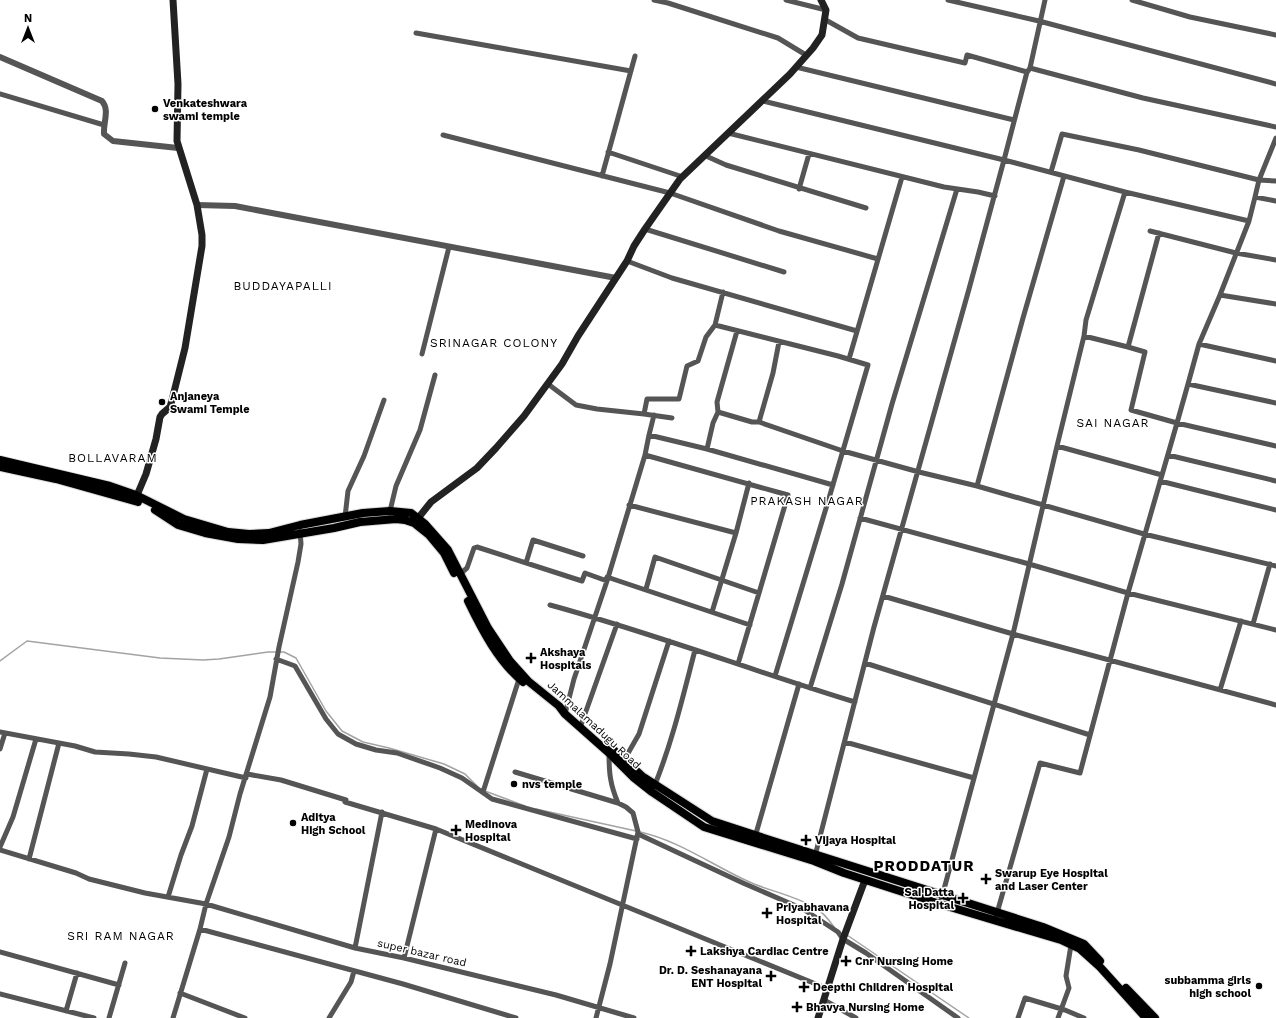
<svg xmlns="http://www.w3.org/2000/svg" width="1276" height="1018" viewBox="0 0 1276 1018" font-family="'Work Sans',sans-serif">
	<rect width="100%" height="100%" fill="#fff"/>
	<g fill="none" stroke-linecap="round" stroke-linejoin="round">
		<path stroke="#a3a3a3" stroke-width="1.5" d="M0,661l27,-20 133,17 43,2 16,-1 49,-7h16l12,6 30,53 16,20 21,11 26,6 55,16 21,10 12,12
			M485,791l40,15
			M536,809l100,22
			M640,832c41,9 76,36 114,52 20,8 45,13 63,25 7,4 12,11 17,18
			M847,935l122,83"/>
		<g stroke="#dbdbdb" stroke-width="10">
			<path id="primary" d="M0,460l110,26 26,9 48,24 44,13 21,2 20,-1 31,-8 63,-12 27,-2 21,2 14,11 23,26 40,78 22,33 18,20 31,25 6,8 44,39 24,24 19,15 52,35 110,34 30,12 96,31 121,36 19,9 20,18 46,51
				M0,467l56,12 82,23
				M155,510l23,15 27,8 33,6 25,1 71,-12 26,-6 36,-3 9,1 9,3 15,12 15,18 10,20
				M468,601c14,29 30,60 55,81
				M607,744l35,32 70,45 58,19 273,87 41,17 16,17
				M1126,988l29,30"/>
		</g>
		<path stroke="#555" stroke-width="5" d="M654,0l14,3 110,35 28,17
			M786,0l40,10
			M948,0l91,21 237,63
			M1132,0l58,17 86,18
			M824,19l34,19 107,25 2,-8 60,17 -23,88 121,32 -39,128 -2,16 -27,110 -44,188 -73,270
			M416,33l215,38
			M796,67l218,53
			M1030,68l113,30 133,29
			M1028,71l2,-3 15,-68
			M0,94l104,31
			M763,101l241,59 -35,129 -95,338 -59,229
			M728,133l216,54 34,5 17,4
			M443,135l227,58 109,38 99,28
			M608,152l75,25
			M706,156l20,9 140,43
			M1051,172l11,-38 77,16 120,30 17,-42
			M602,176l33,-120
			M799,189l10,-35
			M1125,192l124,29
			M1255,197l4,-17 17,1
			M645,229l139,43
			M1150,231l86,22 40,7
			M1159,233l-31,114 17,5 -14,58 46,13 11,-39 88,19
			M627,261l45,17 185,53
			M1220,295l29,-74 6,-24 21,4
			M715,325l123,31 30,9 -41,140 -52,171
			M1084,336l44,11
			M1199,344l21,-49 56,9
			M422,354l27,-107
			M849,359l53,-182
			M548,384l28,21 21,4 47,5 3,-15h32l8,-33 11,-5 8,-24 9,-12 8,-33
			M1188,384l11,-40 77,17
			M718,412l34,10h7l84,29 76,21 58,14 167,48 132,32
			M644,414l28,4
			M759,422l14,-49 6,-31
			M649,435l5,-20
			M707,449l6,-26 5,-11 -1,-10 20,-71
			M645,455l143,40 -50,169
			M1168,455l108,26
			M1162,475l15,-52 99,23
			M1160,481l116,29
			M977,486l46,-168 41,-142
			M629,505l107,28 -24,79
			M390,511l6,-25 24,-56 15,-55
			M345,517l3,-26 16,-35 20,-56
			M860,518l169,46 99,29 148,37
			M736,533l13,-50
			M526,563l7,-23 50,16
			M460,574l7,-6 7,-20 3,-1 105,34 3,-8 22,8
			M607,577l143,48
			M646,589l9,-32 104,36
			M883,596l130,38 263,71
			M550,605c103,28 203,66 305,97
			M1253,624l17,-60
			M276,659l19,7 31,53 12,15 18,10 20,6 21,3 43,15 22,10 30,21 145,40
			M865,663l225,72
			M810,688l32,-104 50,-180 65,-215
			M1220,690l21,-69
			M565,714l9,-35 33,-98 38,-126 4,-20 58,14 126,36
			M580,728l37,-104
			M0,732l75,14 20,6 34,2 27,3 90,21
			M845,742l129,36
			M0,749l5,-16
			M609,753c0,20 1,31 9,50
			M623,762l16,-28 30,-93
			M515,772l103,31 8,4 7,6 5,19 -28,132 -14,54
			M247,774l34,6 65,20 -1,2 91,27 392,160
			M654,787c18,-44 29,-91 41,-137
			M483,792l36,-113
			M638,834l105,49 60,26 35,23 5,7 23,14 92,65
			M755,837l44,-153
			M0,847l13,-30 23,-78
			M0,850l76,23 13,6 56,14 61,11 149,44 49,10 152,37 78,23
			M29,859l30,-116
			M168,897l13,-42 11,-29 15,-57
			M995,920l45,-157 40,10 48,-180 34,-118 -105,-29
			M200,929l203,55 113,34
			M355,948l27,-136
			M0,952l119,33
			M404,958l32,-129
			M180,993l65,25
			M0,994l94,24
			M824,1000l32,18
			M66,1011l11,-38
			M109,1018l16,-55
			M173,1018l27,-89 6,-25 23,-67 11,-43 30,-97 9,-50 19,-85 3,-18 -1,-13
			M329,1018l22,-36 3,-11
			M1018,1018l7,-20 40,12 19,8
			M1058,1018l11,-30 -3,-12 5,-31"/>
		<path stroke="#555" stroke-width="6" d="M0,57l102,44c8,9 1,22 2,33l9,7 65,7
			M197,205l38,1 381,72"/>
		<path stroke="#222" stroke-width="7" d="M135,500l11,-26 10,-35 4,-22 2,-3 8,-7 2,-7 13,-52 17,-102v-11l-5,-30 -20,-64 1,-57 -5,-84
			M415,522l16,-20 46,-34 19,-20 28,-32 38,-52 16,-28 49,-75 7,-15 11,-17 35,-50 110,-105 23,-26 9,-13 4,-25 -5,-10
			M818,1018l25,-79 22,-59"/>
		<use href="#primary" stroke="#000" stroke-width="8"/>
	</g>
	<g fill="#000" stroke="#fff" stroke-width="1.5">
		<circle cx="155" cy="109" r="4"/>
		<circle cx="162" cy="402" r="4"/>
		<path d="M529 652h4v4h4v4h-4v4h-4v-4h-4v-4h4z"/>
		<circle cx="514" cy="784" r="4"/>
		<circle cx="293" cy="823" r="4"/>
		<path d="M454 824h4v4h4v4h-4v4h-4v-4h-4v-4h4z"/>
		<path d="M804 834h4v4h4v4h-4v4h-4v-4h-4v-4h4z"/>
		<path d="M984 873h4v4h4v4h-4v4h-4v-4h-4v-4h4z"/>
		<path d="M961 892h4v4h4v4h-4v4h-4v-4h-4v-4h4z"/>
		<path d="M765 907h4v4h4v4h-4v4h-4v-4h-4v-4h4z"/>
		<path d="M689 945h4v4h4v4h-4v4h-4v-4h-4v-4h4z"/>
		<path d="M844 955h4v4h4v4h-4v4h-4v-4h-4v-4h4z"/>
		<path d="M769 970h4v4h4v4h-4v4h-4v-4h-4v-4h4z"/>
		<circle cx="1259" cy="986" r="4"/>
		<path d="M802 981h4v4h4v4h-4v4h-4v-4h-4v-4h4z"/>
		<path d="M795 1001h4v4h4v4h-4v4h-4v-4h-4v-4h4z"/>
	</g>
	<g text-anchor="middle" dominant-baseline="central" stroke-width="3" stroke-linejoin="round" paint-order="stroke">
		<g font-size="11" font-weight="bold" fill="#000" stroke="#fff" text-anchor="start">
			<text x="163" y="103">Venkateshwara<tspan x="163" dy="13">swami temple</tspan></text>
			<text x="170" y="396">Anjaneya<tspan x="170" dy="13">Swami Temple</tspan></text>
			<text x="540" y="652">Akshaya<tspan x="540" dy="13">Hospitals</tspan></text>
			<text x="522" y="784">nvs temple</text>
			<text x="301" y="817">Aditya<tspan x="301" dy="13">High School</tspan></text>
			<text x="465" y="824">Medinova<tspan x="465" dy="13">Hospital</tspan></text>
			<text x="815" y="840">Vijaya Hospital</text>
			<text x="995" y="873">Swarup Eye Hospital<tspan x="995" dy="13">and Laser Center</tspan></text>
			<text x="954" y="892" text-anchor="end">Sai Datta<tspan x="954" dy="13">Hospital</tspan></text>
			<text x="776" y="907">Priyabhavana<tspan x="776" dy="13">Hospital</tspan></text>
			<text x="700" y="951">Lakshya Cardiac Centre</text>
			<text x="855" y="961">Cnr Nursing Home</text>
			<text x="762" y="970" text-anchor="end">Dr. D. Seshanayana<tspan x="762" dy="13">ENT Hospital</tspan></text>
			<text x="1251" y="980" text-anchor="end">subbamma girls<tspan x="1251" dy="13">high school</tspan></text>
			<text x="813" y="987">Deepthi Children Hospital</text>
			<text x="806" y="1007">Bhavya Nursing Home</text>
		</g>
		<g font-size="11" fill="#000" stroke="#fff">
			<text transform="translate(594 725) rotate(43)">Jammalamadugu Road</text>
			<text transform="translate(422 953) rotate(13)">super bazar road</text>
		</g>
		<g font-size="12" letter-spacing="1" fill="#000" stroke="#fff">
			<text x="283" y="286">BUDDAYAPALLI</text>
			<text x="494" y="343">SRINAGAR COLONY</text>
			<text x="1113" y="423">SAI NAGAR</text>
			<text x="113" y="458">BOLLAVARAM</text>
			<text x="807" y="501">PRAKASH NAGAR</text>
			<text x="121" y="936">SRI RAM NAGAR</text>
		</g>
		<g font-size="15" font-weight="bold" letter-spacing="1" fill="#000" stroke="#fff">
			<text x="924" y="866">PRODDATUR</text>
		</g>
	</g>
	<g transform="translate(28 28)" stroke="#ffffff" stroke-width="3" paint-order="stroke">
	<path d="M0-3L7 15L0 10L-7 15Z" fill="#000000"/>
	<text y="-6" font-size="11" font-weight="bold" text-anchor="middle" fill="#000000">N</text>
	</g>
</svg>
